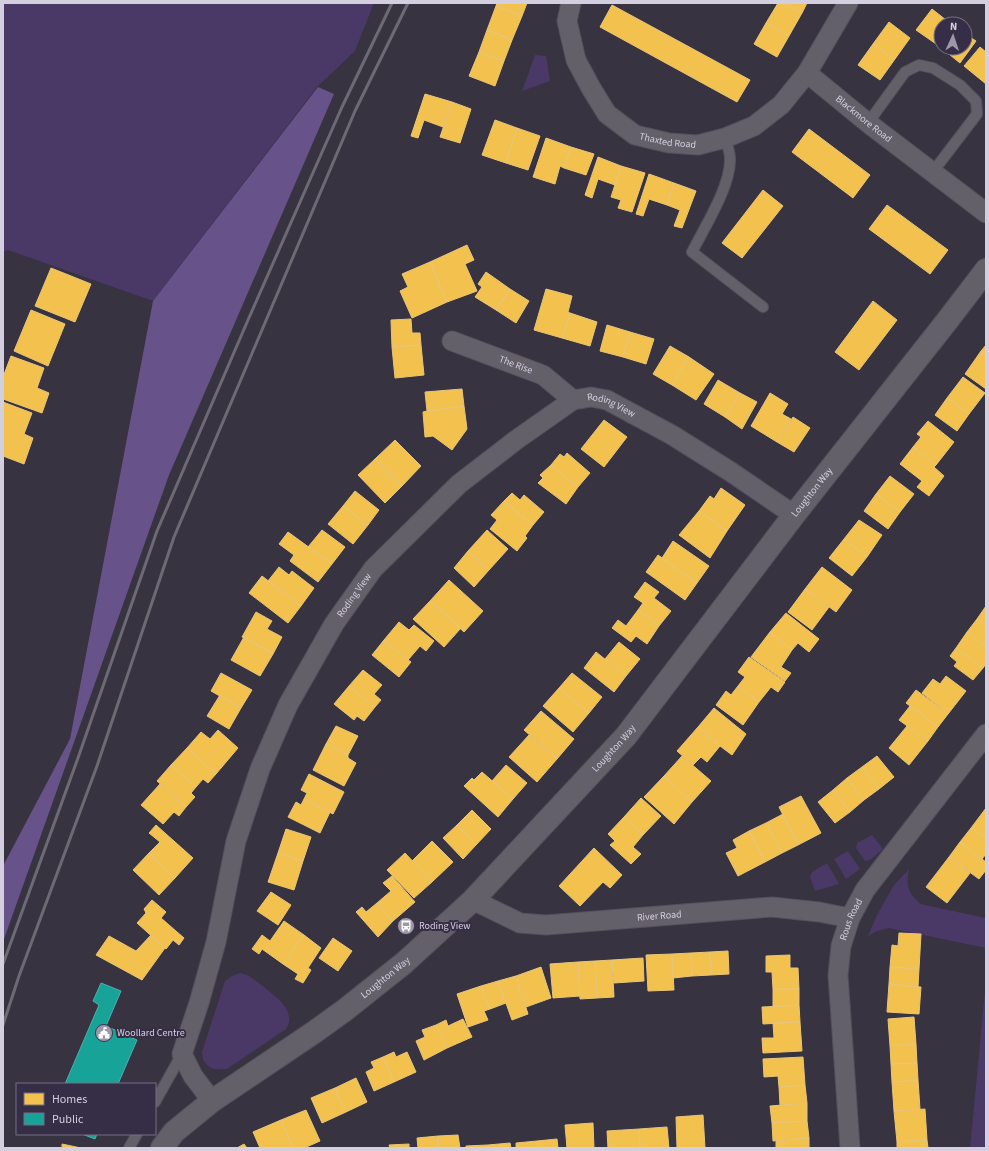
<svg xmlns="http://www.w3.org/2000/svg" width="989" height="1151" viewBox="0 0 989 1151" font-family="'Source Sans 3',sans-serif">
	<rect width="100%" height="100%" fill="#373340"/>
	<path fill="#4a3866" d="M3,3h371l-19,48 -38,36 -164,214 -145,-51 -5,2z
		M535,55l11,1 4,25 -28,10z
		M872,835l11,14 -13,11 -5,1 -9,-13 1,-5z
		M848,851l12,18 -14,10 -12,-20z
		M827,863l12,21 -24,7 -5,-14 2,-5z
		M909,869c-3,18 -2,21 11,35l66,14v30l-97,-20 -12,3 -9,5 9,-21 17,-30z
		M240,973c10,2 16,8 24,14 13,11 33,24 22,42l-59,40h-13l-6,-3 -5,-6 -1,-8 23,-71 7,-5z
		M986,980v168h-16z"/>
	<path fill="#675289" d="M318,87l16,7 -165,381 -166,467v-76l67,-127 83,-438z"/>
	<path fill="#f2c14e" stroke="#e9c579" d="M497,3h30l-5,13 -26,-10z
		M778,3h7l17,10 -13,23 -23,-13z
		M785,3h22l-5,10z
		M612,5l138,75 -13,22 -137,-75z
		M496,6l26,10 -10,24 -25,-10z
		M932,9l19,15h-10v19l-2,3 -23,-16z
		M889,22l21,16 -15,21 -22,-15z
		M766,23l23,13 -12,21 -23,-13z
		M487,30l25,10 -8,21 -25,-9z
		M965,34l11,7 -16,22 -21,-17 2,-3v5h24z
		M873,44l22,15 -15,21 -22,-15z
		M980,47l6,5v32l-22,-18z
		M479,52l25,9 -9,25 -26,-10z
		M425,94l27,8 -9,25 -19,-7 -6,18 -7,-2z
		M452,102l19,7 -11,34 -20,-6z
		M495,120l22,8 -11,35 -24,-8z
		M517,128l23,8 -12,34 -22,-7z
		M809,129l61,46 -17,23 -61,-46z
		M546,138l25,9 -7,21 -4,-2 -5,18 -22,-7z
		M571,147l23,7 -8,21 -22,-7z
		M598,157l23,9 -6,19 -17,-6 -6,19 -7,-3z
		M621,166l24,7 -13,39 -14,-4 3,-8 -10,-3z
		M649,174l25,9 -7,22 -18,-6 -6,17 -7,-2z
		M674,183l22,8 -14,37 -8,-2 6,-16 -13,-5z
		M763,190l20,16 -41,52 -20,-15z
		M887,205l61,45 -18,24 -61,-45z
		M467,245l7,15 -9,4 12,27 -30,11 -17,-40z
		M430,262l17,40 -35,16 -12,-27 8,-4 -6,-13z
		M51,268l40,16 -16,38 -40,-16z
		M486,272l24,17 -14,21 -21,-13 7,-10 -4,-3z
		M510,289l19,12 -13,22 -20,-13z
		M546,289l26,7 -4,16 2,1 -8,25 -28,-8z
		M873,301l24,19 -38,50 -24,-18z
		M31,310l34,14 -17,42 -34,-15z
		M570,313l27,9 -7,24 -28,-8z
		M411,319l1,14h8l1,12 -29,2 -1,-27z
		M607,325l23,7 -7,25 -23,-6z
		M630,332l24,7 -8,25 -23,-7z
		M421,345l3,30 -29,3 -3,-31z
		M986,345v10l-5,-4z
		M670,346l19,11 -17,28 -19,-11z
		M981,351l5,4v34l-21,-15z
		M11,356l33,12 -7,20 12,5 -7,20 -39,-14v-22z
		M689,357l25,17 -18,26 -24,-15z
		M963,377l22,16 -16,21 -22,-16z
		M718,380l22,13 -15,24 -21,-13z
		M462,389l2,17 -37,5 -2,-19z
		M740,393l17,9 -15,27 -17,-12z
		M770,393l18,11 -6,10 9,5 -14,23 -26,-16z
		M947,398l22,16 -12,17 -22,-16z
		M3,402l29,11 -8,21 9,4 -9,26 -21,-8z
		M464,406l3,23 -15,21 -19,-14 -8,1 -2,-25 4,-1z
		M793,417l17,11 -16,24 -17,-10z
		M604,420l23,17 -23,30 -23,-18z
		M928,421l26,21 -18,23 -23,-18 8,-10 -4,-3z
		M395,440l26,26 -19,20 -27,-27z
		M913,447l23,18 -2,2 10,9 -15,20 -12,-9 5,-6 -22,-17z
		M567,453l23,20 -12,14 -27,-22 9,-11 4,3z
		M375,459l27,27 -17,17 -27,-28z
		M551,465l27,22 -12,17 -28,-21 5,-5 -3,-3z
		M890,476l24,18 -14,18 -24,-18z
		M721,488l24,17 -18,26 -28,-20 11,-15 4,3z
		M355,491l24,19 -11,15 -25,-19z
		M512,493l8,7 4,-5 20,17 -11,13 -29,-24z
		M876,494l24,18 -12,17 -24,-18z
		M504,501l29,24 -8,11 2,2 -10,13 -27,-22 7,-9 -6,-5z
		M343,506l25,19 -15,19 -25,-20z
		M699,511l28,20 -17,27 -31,-23z
		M859,520l23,15 -15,22 -23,-18z
		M322,530l23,17 -13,17 -24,-17z
		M487,530l21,19 -19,21 -21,-19z
		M288,532l44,32 -14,18 -28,-21 4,-6 -15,-11z
		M844,539l23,18 -15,19 -23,-18z
		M673,541l36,25 -12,17 -35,-25z
		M468,551l21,19 -15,17 -20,-19z
		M658,555l39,28 -12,17 -39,-28z
		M279,567l10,8 3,-4 22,17 -13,18 -33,-25z
		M822,567l30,23 -16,22 -31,-23z
		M262,576l39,30 -13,17 -39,-30z
		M449,580l34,31 -19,21 -34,-31z
		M645,582l14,10 -5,6 17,13 -12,15 -21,-16 5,-7 -9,-6z
		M805,589l24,18 -17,23 -24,-18z
		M430,601l31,27 -17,19 -31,-28z
		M986,606v19l-9,-6z
		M638,610l21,16 -12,18 -11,-8 -5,6 -19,-14 6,-8 8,6z
		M256,612l16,9 -5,8 15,8 -9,17 -31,-17z
		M786,613l33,26 -10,13 -11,-9 -6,7 -22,-18z
		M977,619l9,6v22l-19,-15z
		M399,622l10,8 5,-5 20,16 -8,10 -6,-5 -12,14 -24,-20z
		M770,632l22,18 -11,17 10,6 -6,8 -34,-24z
		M967,632l19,15v17l-3,4 -27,-20z
		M244,637l29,17 -13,22 -29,-16z
		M384,640l27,22 -12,15 -27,-22z
		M619,642l21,17 -14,17 -21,-17z
		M956,648l27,20 -10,12 -19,-14 3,-4 -7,-6z
		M596,652l30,24 -12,16 -30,-24z
		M749,657l36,25 -7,10 -7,-5 -12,15 -21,-16 7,-9 -7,-5z
		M363,670l19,15 -8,9 7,6 -6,7 -26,-21z
		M221,673l31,17 -11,18 -30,-17z
		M572,673l30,24 -13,16 -30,-25z
		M946,676l20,15 -18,23 -26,-21 11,-14 7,5z
		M349,686l26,21 -11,14 -7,-5 -3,4 -20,-16z
		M738,686l21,16 -16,23 -27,-20 10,-14 5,4z
		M559,688l30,25 -16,19 -30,-26z
		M916,690l32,24 -10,13 -32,-24z
		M220,695l21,13 -12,21 -22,-13z
		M910,706l28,21 -10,14 -29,-21z
		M714,708l32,26 -14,21 -12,-9 -22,-19z
		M541,711l33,28 -17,20 -33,-29z
		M336,726l22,10 -10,19 -22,-11z
		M907,726l21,15 -19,24 -20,-17z
		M698,727l22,19 -13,16 -6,-5 -8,8 -16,-14z
		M218,730l20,18 -22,26 -29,-26 14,-16 9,7z
		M529,735l28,24 -20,23 -28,-25z
		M326,744l22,11v3l8,5 -12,23 -31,-16z
		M187,748l29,26 -8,9 -5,-4 -7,8 -25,-22z
		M682,756l29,25 -19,21 -28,-26z
		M877,756l17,21 -15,12 -17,-22z
		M171,765l25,22 -5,6 4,4 -9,10 -29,-26z
		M506,765l21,18 -14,16 -21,-18z
		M862,767l17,22 -15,11 -17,-22z
		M482,772l31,27 -15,18 -34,-31 8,-8 2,2z
		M309,774l35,18 -11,22 -29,-15 3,-6 -6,-3z
		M664,776l28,26 -18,22 -30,-27z
		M847,778l17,22 -14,12 -17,-22z
		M160,784l26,23 -7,9 -5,-4 -11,12 -22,-19z
		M833,790l17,22 -15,11 -17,-21z
		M801,796l20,37 -23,12 -19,-38z
		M641,798l20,18 -18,19 -19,-18z
		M304,799l26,13 -10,21 -32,-16 8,-15 5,3z
		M986,808v30l-15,-10z
		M472,810l19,19 -15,16 -19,-20z
		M783,814l15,31 -16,8 -16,-30z
		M624,817l19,18 -10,12 8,7 -10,10 -21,-19 5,-4 -7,-7z
		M766,823l16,30 -17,9 -16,-31z
		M156,825l37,33 -18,20 -26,-25 11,-11 -11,-9z
		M457,825l19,20 -13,14 -20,-21z
		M971,828l15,10v16l-4,5 -22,-17z
		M286,829l25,8 -8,24 -25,-8z
		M749,831l16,31 -27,14 -12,-23 11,-5 -4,-8z
		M432,841l21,21 -21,20 -20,-21z
		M960,842l26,20v8l-7,9 -30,-22z
		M594,848l28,27 -12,13 -7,-6 -23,24 -21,-20z
		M149,853l26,25 -16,17 -26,-25z
		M278,853l25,8 -9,29 -26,-8z
		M405,853l27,29 -18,16 -27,-28z
		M949,857l21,16 -23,30 -21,-16z
		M392,876l23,26 -22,19 -16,-18 14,-12 -8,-8z
		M271,892l20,13 -13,20 -21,-14z
		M152,900l14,12 -5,6 23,20 -5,7 -6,-5 -7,9 -29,-26 9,-10 -2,-4z
		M377,903l16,18 -15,16 -22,-25 6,-5 4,5z
		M284,921l20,14 -21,29 -21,-15 -3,5 -7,-5 10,-14 8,6z
		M899,933l22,1 -2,35 -29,-2 2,-22 6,1z
		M151,935l14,13 -23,32 -46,-25 13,-19 27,15z
		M304,935l17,13 -13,20 3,2 -8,13 -8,-4 3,-5 -15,-10z
		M333,938l19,13 -14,20 -19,-13z
		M728,951l1,23 -18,1 -1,-23z
		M710,952l1,23 -19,1 -1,-23z
		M691,953l1,23 -19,2 -1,-24z
		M672,954l2,36 -26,1 -2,-36z
		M790,955v13h8l1,21h-26l-1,-17h-6v-16z
		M643,958l1,23 -30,2 -2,-23z
		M612,960l2,37 -17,1 -2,-37z
		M595,961l2,37 -17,1 -2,-37z
		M578,962l2,34 -27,2 -3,-34z
		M541,967l10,31 -25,9 -10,-31z
		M890,967l29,2 -1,18 -29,-3z
		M516,976l12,38 -16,6 -14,-39z
		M498,981l8,22 -16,6 -9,-23z
		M889,984l32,3 -2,27 -32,-2z
		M481,986l9,23 -6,2 4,9 -20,7 -11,-33z
		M773,989h26v16l-26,2z
		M799,1005l1,17 -37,2 -1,-17z
		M914,1017l2,27 -26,2 -2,-27z
		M463,1019l9,18 -25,11 -11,-23 10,-5 2,6z
		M800,1022l2,29 -39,2 -1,-15h12l-1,-15z
		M436,1025l11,23 -23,12 -8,-19 9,-4 -3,-7z
		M916,1044l1,19 -26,1 -1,-18z
		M394,1052l2,5 11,-5 9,20 -22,10 -11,-25z
		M383,1057l11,25 -20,9 -8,-19 8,-4 -3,-6z
		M803,1057l2,28 -26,2 -1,-11 -14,1 -1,-18z
		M917,1063l1,17 -26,2 -1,-18z
		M356,1078l11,24 -21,10 -11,-24z
		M918,1080l2,29 -26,2 -2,-29z
		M805,1085l2,18 -27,2 -1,-18z
		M335,1088l11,24 -24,11 -11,-25z
		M807,1103v18l-35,2 -2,-17z
		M925,1109l2,31 -30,2 -3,-31z
		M306,1110l14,31 -16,7h-11l-12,-28z
		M703,1115l2,33h-28l-1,-31z
		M281,1120l12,28h-33l-7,-16z
		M807,1121l2,17 -36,3 -1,-18z
		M593,1123l1,25h-27l-2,-23z
		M667,1127l2,21h-29l-1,-19z
		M639,1129l1,19h-32l-1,-17z
		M458,1135l2,13h-21l-1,-12z
		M438,1136l1,12h-21l-1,-10z
		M809,1138v10h-33v-7z
		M557,1139l1,9h-20l-1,-7z
		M927,1140l1,8h-31v-6z
		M537,1141l1,7h-22v-5z
		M510,1143l1,5h-22l-1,-3z
		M62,1144l19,4h-19z
		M244,1144l3,4h-10z
		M409,1144v4h-19l-1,-3z
		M488,1145l1,3h-23v-2z"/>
	<path fill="#17a398" stroke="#50b0ad" d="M101,983l20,8 -15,35 31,14 -19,44h-53l34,-79 -6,-4z
		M82,1134h15l-2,5z"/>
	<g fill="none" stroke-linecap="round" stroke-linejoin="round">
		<g stroke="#534f5b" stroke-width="12">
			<path id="service" d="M868,123l37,-51 14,-7 14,3 27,17 16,16 1,13 -45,59
				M725,138c2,6 5,14 5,21 1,27 -26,69 -38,93l71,55
				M155,1102l27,-48
				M129,1148l8,-14"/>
		</g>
		<g stroke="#534f5b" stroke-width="21">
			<g id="minor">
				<path id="s1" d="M571,3l-4,18 9,39 15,28 16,26 28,21 34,8 29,2 27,-7 29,-12 27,-21 26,-32"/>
				<path id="s2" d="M848,3l-41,70 61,50 118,90"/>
				<path id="s3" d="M452,341l91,34 30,25"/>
				<path id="s4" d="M473,900l47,23 26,2 226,-18 47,5 31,6"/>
				<path id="s5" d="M212,1101l-19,-25 -11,-22 17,-51 17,-61 20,-101 24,-72 28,-64 46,-81 39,-55 86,-85 57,-44 57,-40 18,-3 16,3 65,35 59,37 63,43"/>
				<path id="s6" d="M850,1148l-12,-173 3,-29 9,-28 15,-28 121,-156"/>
			</g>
		</g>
		<g stroke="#534f5b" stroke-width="24">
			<g id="tertiary">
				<path id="s7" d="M162,1148l12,-16 38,-31 101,-68 32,-23 59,-47 69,-63 153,-164 168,-221 153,-194 39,-51"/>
			</g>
		</g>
		<use href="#service" stroke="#64606a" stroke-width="10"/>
		<use href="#minor" stroke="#64606a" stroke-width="19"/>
		<use href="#tertiary" stroke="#64606a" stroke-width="22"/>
		<path stroke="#6d6a74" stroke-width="3" d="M3,964l75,-206 79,-227 91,-211 94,-213 50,-104
			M3,1025l16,-49 78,-210 77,-229 181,-426 53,-108"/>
	</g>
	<defs>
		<g id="bus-disc" transform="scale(0.9)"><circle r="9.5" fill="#9d98a7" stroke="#362d46"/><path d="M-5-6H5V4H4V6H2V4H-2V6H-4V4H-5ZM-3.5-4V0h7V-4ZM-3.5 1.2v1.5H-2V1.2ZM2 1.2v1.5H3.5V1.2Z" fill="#fff"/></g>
		<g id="civic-disc" transform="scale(0.9)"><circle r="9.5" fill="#9d98a7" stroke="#362d46"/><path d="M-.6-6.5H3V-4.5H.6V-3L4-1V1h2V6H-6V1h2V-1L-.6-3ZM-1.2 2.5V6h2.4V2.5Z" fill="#fff"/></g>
	</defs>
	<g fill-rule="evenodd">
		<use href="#bus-disc" x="406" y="926"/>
		<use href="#civic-disc" x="104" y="1033"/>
	</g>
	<g text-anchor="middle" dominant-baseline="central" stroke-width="4" stroke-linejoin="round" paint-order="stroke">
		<g font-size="10" fill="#d4cfde" stroke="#362d46">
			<text stroke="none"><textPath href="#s2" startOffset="154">Blackmore Road</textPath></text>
			<text stroke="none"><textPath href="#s1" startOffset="189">Thaxted Road</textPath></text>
			<text stroke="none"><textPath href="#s3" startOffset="68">The Rise</textPath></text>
			<text stroke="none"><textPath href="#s5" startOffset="885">Roding View</textPath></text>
			<text stroke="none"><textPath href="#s7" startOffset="930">Loughton Way</textPath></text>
			<text stroke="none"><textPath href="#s5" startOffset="550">Roding View</textPath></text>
			<text stroke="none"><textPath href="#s7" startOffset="606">Loughton Way</textPath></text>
			<text stroke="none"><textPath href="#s4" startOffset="192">River Road</textPath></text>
			<text stroke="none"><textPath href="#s6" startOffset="231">Rous Road</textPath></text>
			<text stroke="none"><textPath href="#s7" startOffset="282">Loughton Way</textPath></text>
		</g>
		<g font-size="10" fill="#d4cfde" stroke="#362d46" text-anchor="start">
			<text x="419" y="926">Roding View</text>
			<text x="117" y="1033">Woollard Centre</text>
		</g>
	</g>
	<rect width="989" height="1151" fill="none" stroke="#d4cfde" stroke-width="8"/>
	<rect x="16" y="1083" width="140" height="52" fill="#362d46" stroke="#756e83"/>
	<rect x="24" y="1093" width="20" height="12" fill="#f2c14e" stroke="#756e83"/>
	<text x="52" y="1103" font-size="12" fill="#d4cfde">Homes</text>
	<rect x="24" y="1113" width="20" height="12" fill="#17a398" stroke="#756e83"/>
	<text x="52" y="1123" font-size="12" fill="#d4cfde">Public</text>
	<g transform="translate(953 36) rotate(3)"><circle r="19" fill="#362d46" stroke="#756e83"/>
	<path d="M0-3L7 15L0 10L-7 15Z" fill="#9d98a7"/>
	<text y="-6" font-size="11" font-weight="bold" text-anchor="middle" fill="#d4cfde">N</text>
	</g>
</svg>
